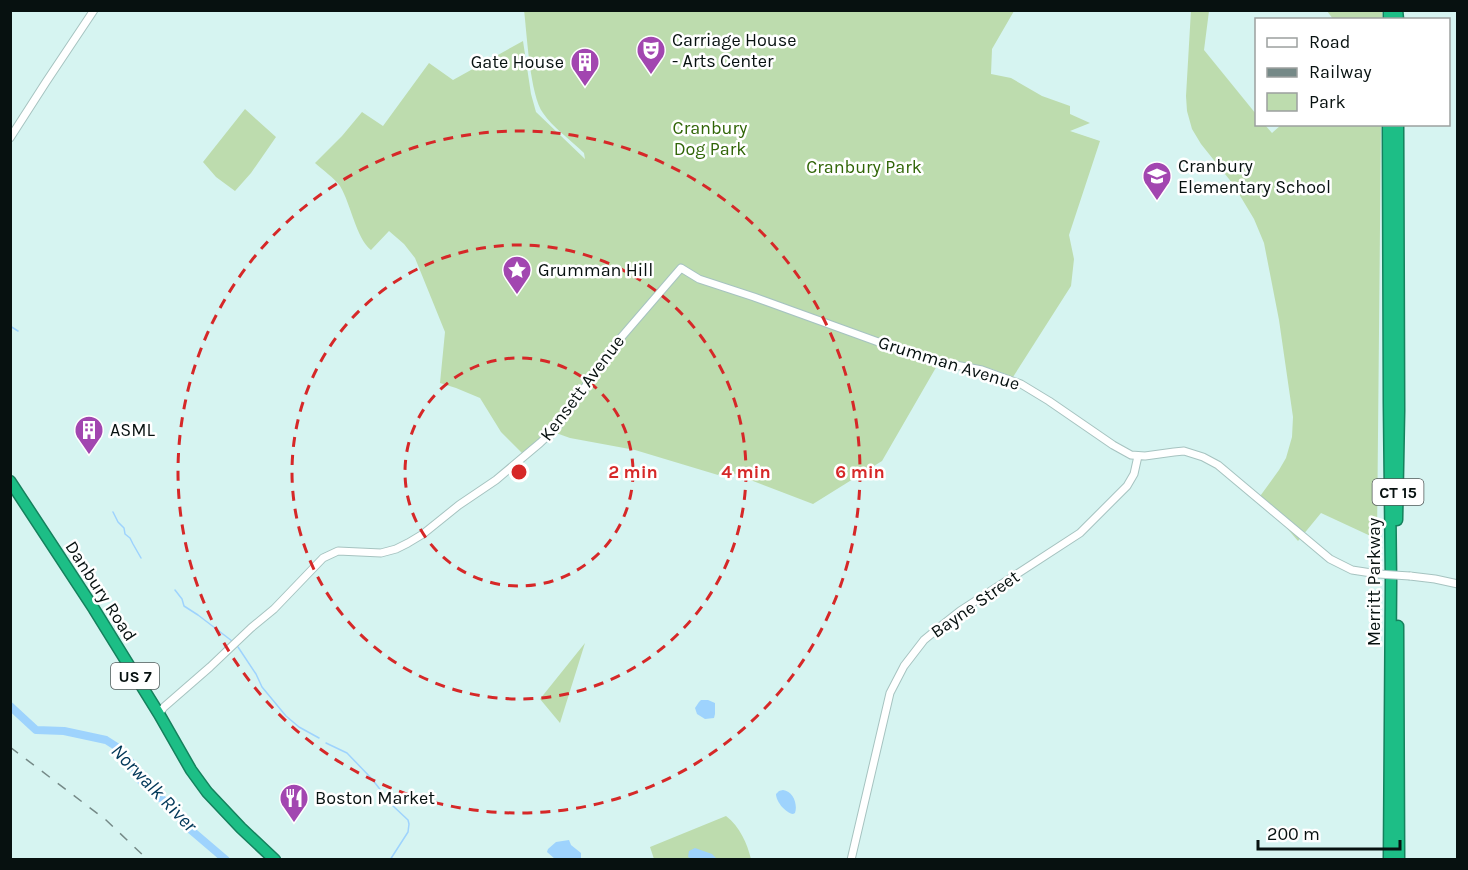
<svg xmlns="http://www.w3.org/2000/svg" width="1468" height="870" viewBox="0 0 1468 870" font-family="Karla,sans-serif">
	<rect width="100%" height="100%" fill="#d6f4f1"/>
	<path fill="#bddcae" d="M524,10l490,1 -22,38 -1,25 20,4 31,18 28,10v8l20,9 -20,8 30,10 -31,94 5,24 -3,27 -58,91 -21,-8 -30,-6 -24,1 -56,97 -69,43 -91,-35 -4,6 -83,-25 -65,-12 -14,-5 55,-88 -13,16 -45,66 -30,27 -22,-22 -21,-34 -24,-10 -16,-5 5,-51 -30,-74 -11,-14 -15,-13 -18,19c-15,-12 -20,-46 -31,-64 -6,-8 -17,-16 -25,-23l27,-27 20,-24 21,14 46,-63 24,17 70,-39 8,53 5,18 49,47 -1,-6c-13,-13 -31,-25 -41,-40 -13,-18 -16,-78 -19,-103z
		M1191,10l18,1 -5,39 52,64v10l9,1 7,8 9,-8h100l-4,414 -56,-26 -23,28 -19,-22 -21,-20 21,-29 7,-12 6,-21 1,-20 -14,-97 -15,-77 -10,-24 -21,-35 -32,-40 -9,-15 -5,-18 -1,-15z
		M1327,11h55v8h-49z
		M245,109l31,28 -25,36 -16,18 -19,-14 -13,-15z
		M585,643l-25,80 -20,-24z
		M726,816c14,11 21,27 25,43h-97l-4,-12z"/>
	<path fill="#9ed3fd" d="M701,700h7l7,3v11l-1,4 -9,1 -8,-5 -2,-6 4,-6z
		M783,790c10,1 15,14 12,23l-2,1c-7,-1 -17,-12 -17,-20l3,-3z
		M569,840l2,5 10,8v6h-26l-8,-7 1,-3 8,-7z
		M695,848l17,6 5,5h-25l-4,-2 1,-6z"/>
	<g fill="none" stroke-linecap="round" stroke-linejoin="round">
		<path stroke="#9ed3fd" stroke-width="1.5" d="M10,326l8,5
			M113,512l5,10 6,6 1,6 5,4 3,6 8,14
			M175,590l7,9 2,7 14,9 34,26
			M238,647l18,27 6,13 24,29 13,11 20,11
			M326,743l21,10 25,26 20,26 16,15 1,4 -1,8 -18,28"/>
		<path stroke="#9ed3fd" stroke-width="8" d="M10,706l26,24 28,1 42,9 11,7 17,19 4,12 12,12 21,16 14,19 41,35"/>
		<g stroke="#a6c3c0" stroke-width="9">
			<path id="minor" d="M10,138l36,-56 48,-72
				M1410,576l25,3 23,5
				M159,714l5,-7 46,-40 41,-39 23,-19 49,-51 15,-7 43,2 15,-4 12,-6 15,-9 36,-29 37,-25 44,-37 18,-17 54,-78 69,-80 18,11 55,18 163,59 17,5 48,9 39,14 28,17 64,44 18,10 14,1 29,-4 10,-1 19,6 15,8 112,94 22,11 26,4
				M851,860l39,-167 14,-27 20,-26 17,-14 19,-15 120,-78 47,-47 7,-12 4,-18"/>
		</g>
		<g stroke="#15815d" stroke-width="13">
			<path id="highway" d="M1397,10l1,10
				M1389,20v-10
				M1388,124l1,279 2,178 -2,279
				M10,481l84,128 65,105 32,56 16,22 34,36 34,32
				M1397,520l2,-109 -1,-287
				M1398,626l1,234"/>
		</g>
		<use href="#minor" stroke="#fff" stroke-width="7"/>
		<use href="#highway" stroke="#1dbe86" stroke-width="10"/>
		<path stroke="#758987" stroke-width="1.5" stroke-dasharray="10 10" stroke-linecap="butt" d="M10,747l96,73 42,40"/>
		<g stroke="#a6c3c0" stroke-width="9" stroke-linecap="butt">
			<path id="minor-bridge" d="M1378,574l32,2"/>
		</g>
		<use href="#minor-bridge" stroke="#fff" stroke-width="7"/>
	</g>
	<g fill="none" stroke="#d62828" stroke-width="3" stroke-dasharray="10 8">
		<circle cx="519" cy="472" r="114"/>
		<circle cx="519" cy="472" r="227"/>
		<circle cx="519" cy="472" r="341"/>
	</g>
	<defs>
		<g id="theatre-pin" transform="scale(1.5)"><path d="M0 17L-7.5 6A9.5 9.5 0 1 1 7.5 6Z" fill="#a246b0" stroke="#fff"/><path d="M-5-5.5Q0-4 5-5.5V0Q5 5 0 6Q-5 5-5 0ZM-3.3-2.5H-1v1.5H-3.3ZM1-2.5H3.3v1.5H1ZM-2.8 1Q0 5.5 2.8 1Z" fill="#fff"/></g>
		<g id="building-pin" transform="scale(1.5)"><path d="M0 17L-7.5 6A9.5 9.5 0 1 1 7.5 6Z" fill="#a246b0" stroke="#fff"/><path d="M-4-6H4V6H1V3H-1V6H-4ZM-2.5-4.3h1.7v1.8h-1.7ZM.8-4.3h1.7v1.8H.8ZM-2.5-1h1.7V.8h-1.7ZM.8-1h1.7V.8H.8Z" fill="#fff"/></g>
		<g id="school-pin" transform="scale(1.5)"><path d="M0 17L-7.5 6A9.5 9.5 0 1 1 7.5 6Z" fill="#a246b0" stroke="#fff"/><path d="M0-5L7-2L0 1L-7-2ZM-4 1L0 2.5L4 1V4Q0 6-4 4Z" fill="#fff"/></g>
		<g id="sight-pin" transform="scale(1.5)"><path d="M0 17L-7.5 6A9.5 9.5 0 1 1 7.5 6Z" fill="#a246b0" stroke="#fff"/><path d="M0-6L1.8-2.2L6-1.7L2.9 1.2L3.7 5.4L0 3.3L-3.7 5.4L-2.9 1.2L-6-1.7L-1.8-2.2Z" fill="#fff"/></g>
		<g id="restaurant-pin" transform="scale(1.5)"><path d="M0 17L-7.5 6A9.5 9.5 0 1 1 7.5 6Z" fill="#a246b0" stroke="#fff"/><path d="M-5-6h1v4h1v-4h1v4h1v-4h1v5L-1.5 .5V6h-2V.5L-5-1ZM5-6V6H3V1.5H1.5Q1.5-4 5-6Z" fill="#fff"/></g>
	</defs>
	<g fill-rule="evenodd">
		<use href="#theatre-pin" x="651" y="50"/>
		<use href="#building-pin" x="585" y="62"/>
		<use href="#school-pin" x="1157" y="176"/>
		<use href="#sight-pin" x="517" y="270"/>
		<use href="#building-pin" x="89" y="430"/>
		<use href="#restaurant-pin" x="294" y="798"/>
	</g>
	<g text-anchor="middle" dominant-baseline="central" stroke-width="5" stroke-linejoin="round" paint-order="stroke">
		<g fill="#fff" stroke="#515858" stroke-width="1.5">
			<rect x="1372.5" y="479" width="51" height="26" rx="4.5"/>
			<rect x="111" y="663" width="48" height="26" rx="4.5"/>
		</g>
		<g font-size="16" font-weight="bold" fill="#071110">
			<text x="1398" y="492">CT 15</text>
			<text x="135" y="676">US 7</text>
		</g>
		<g font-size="18" fill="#071110" stroke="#fff" text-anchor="start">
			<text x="672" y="40">Carriage House<tspan x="672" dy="21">- Arts Center</tspan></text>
			<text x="564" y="62" text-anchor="end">Gate House</text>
			<text x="1178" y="166">Cranbury<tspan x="1178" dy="21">Elementary School</tspan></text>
			<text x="538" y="270">Grumman Hill</text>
			<text x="110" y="430">ASML</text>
			<text x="315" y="798">Boston Market</text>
		</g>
		<g font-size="18" fill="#306507" stroke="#fff">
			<text x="710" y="128">Cranbury<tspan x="710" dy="21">Dog Park</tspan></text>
			<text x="864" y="167">Cranbury Park</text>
		</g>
		<g font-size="18" fill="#071110" stroke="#fff">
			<text transform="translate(949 363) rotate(17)">Grumman Avenue</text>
			<text transform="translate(582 388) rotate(-53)">Kensett Avenue</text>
			<text transform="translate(1374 582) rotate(-90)">Merritt Parkway</text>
			<text transform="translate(101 591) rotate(57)">Danbury Road</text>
			<text transform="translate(975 604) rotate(-35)">Bayne Street</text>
		</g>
		<g font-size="20" font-style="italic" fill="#003758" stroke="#fff">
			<text transform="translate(154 788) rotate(46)">Norwalk River</text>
		</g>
	</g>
	<circle cx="519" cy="472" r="9" fill="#d62828" stroke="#fff" stroke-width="3"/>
	<g font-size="18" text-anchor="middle" font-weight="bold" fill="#d62828" stroke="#fff" stroke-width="5" stroke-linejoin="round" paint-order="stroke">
		<text x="633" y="478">2 min</text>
		<text x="746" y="478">4 min</text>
		<text x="860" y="478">6 min</text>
	</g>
	<rect width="1468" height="870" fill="none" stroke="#071110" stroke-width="24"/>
	<rect x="1255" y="18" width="195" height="108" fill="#ffffff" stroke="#9ca09f" stroke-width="1.5"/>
	<rect x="1267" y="38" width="30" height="9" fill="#ffffff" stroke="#9ca09f" stroke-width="1.5"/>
	<text x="1309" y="48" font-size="18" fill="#071110">Road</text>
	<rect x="1267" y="68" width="30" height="9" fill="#758987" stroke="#9ca09f" stroke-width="1.5"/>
	<text x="1309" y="78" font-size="18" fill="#071110">Railway</text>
	<rect x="1267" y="93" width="30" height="18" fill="#bddcae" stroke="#9ca09f" stroke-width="1.5"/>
	<text x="1309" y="108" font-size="18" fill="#071110">Park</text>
	<path d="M1258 840v9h142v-9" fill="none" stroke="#071110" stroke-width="3"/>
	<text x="1267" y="840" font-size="18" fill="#071110" stroke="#ffffff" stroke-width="4.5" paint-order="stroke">200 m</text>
</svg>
